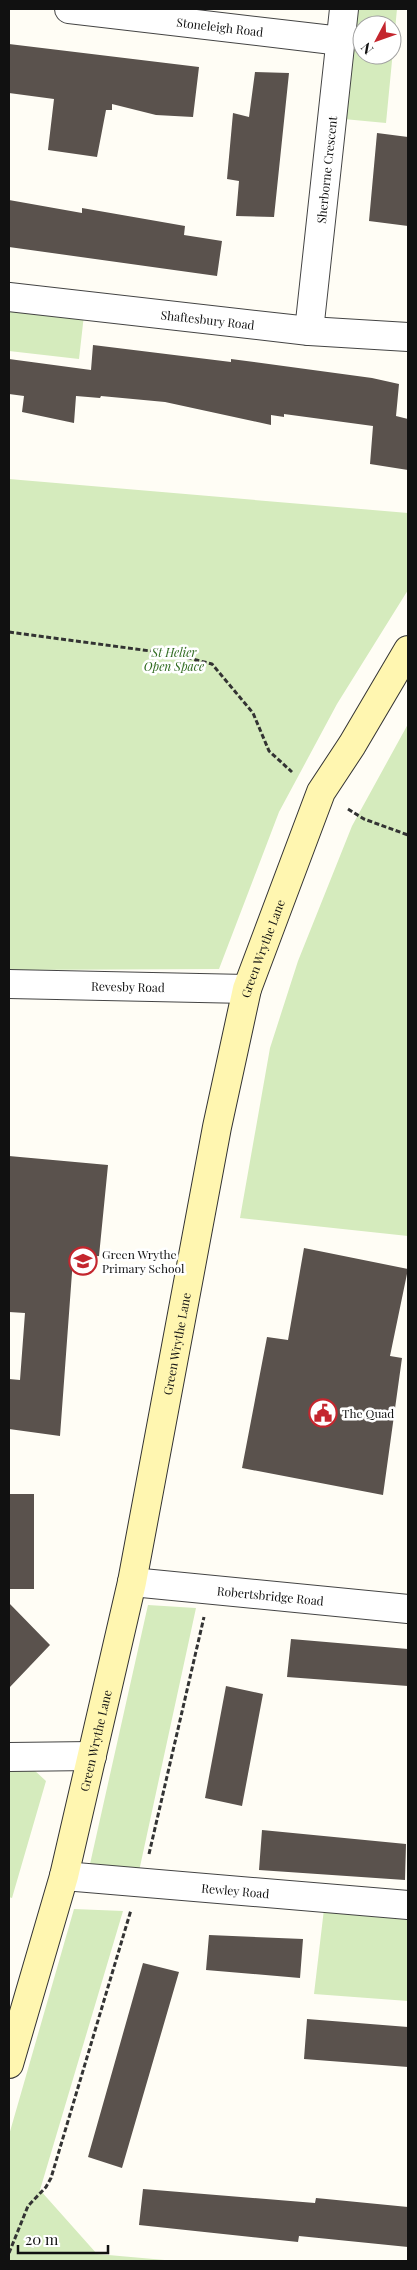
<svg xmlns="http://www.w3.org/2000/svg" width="417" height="2270" viewBox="0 0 417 2270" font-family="'Playfair Display',serif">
	<rect width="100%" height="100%" fill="#fffdf5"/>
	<path fill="#d5ebbd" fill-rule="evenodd" d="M344,9h53l-11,114 -53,-5zM362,25h30v30h-30z
		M9,297l76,9 -6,53 -70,-8z
		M9,479l399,34v77l-71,114 -58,108 -60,157 -210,1z
		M408,724v512l-168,-18 30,-170 28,-87 54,-135z
		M148,1605l48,3 -58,268 -43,-4 -5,-8z
		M9,1769h24l13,12 -34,117 -3,-1z
		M74,1909l49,2 -83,279 57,64 79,7h-167v-126z
		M324,1909l84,6v86l-94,-7z"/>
	<path fill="#5a524d" d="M9,44l190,23 -6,50 -37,-2 -44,-11v6h-6l-9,47 -49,-7 6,-51 -45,-6z
		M255,72l34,1 -15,144 -38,-1 3,-35 -12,-2 6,-66 16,4z
		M377,133l31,4v89l-39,-5z
		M9,200l73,13v-5l103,18 -1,9 38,6 -5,35 -208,-29z
		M93,345l138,17v-3l141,19 27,6 -3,32 12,3v51l-38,-6 3,-38 -89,-12v3l-13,-2v10l-106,-23 -64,-6 -1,2 -24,-2 -2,27 -52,-11 2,-16 -15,-2v-35l82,11z
		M9,1156l99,9 -9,91 -26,3 -13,177 -51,-7v-50l11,1 5,-67 -16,-1z
		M304,1248l104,21 -18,87 12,2 -19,137 -141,-27 25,-131 21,3z
		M9,1494h25v95h-25z
		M9,1603l41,42 -41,43z
		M291,1639l117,10v37l-121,-9z
		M226,1686l37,8 -21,112 -37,-8z
		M262,1830l144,14 -1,36 -146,-10z
		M209,1935l94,4 -3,39 -94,-8z
		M143,1963l36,9 -57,196 -34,-11z
		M307,2019l101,8v40l-104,-8z
		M143,2189l172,14 1,-5 92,9v40l-109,-11 -1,6 -159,-17z"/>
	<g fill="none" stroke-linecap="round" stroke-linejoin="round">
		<g stroke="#444" stroke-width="30">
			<g id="street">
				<path id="s1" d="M69,9l272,32"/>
				<path id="s2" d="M9,297l300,34 99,6"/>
				<path id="s3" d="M309,331l35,-322"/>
				<path id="s4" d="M9,984l238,5"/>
				<path id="s5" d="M132,1582l276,27"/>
				<path d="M9,1757l83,-1"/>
				<path id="s6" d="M64,1876l344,29"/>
			</g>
		</g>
		<g stroke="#333" stroke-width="30">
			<g id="secondary">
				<path id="s7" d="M9,2064l55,-188 68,-294 85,-455 30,-138 74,-197 31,-47 56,-95"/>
			</g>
		</g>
		<path stroke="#333" stroke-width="3" stroke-dasharray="5 2.5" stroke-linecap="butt" d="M9,632l164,22 39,10 41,49 16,38 23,21
			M348,809l16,10 44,16
			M149,1854l55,-237
			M9,2253l19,-47 18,-19 5,-9 80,-268"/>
		<use href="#street" stroke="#fff" stroke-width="28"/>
		<use href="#secondary" stroke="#fff6b0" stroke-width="28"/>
	</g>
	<defs>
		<g id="school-ring" transform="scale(1.4375)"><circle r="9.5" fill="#fff" stroke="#c4262e" stroke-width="1.5"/><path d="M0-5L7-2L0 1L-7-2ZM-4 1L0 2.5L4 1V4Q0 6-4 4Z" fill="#c4262e"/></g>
		<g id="civic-ring" transform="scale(1.4375)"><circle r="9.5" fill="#fff" stroke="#c4262e" stroke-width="1.5"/><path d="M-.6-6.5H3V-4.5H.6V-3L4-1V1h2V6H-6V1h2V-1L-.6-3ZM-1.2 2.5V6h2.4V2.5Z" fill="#c4262e"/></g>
	</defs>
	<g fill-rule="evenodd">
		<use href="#school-ring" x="83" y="1261"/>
		<use href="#civic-ring" x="323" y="1413"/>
	</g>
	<g text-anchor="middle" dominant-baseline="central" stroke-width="5" stroke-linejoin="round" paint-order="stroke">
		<g font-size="12" fill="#111" stroke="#fff">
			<text stroke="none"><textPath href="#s1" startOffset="152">Stoneleigh Road</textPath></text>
			<text stroke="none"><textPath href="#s3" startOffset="162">Sherborne Crescent</textPath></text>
			<text stroke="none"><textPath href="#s2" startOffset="200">Shaftesbury Road</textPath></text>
			<text stroke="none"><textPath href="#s7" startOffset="1145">Green Wrythe Lane</textPath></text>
			<text stroke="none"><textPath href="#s4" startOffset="119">Revesby Road</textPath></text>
			<text stroke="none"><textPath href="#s7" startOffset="740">Green Wrythe Lane</textPath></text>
			<text stroke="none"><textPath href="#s5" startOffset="139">Robertsbridge Road</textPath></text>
			<text stroke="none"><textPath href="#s7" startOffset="335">Green Wrythe Lane</textPath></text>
			<text stroke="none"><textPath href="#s6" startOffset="172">Rewley Road</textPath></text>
		</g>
		<g font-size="12" font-style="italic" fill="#2f6b1f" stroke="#fff">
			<text x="174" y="652">St Helier<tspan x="174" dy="14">Open Space</tspan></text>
		</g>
		<g font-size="12" fill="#111" stroke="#fff" text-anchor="start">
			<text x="102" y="1254">Green Wrythe<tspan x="102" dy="14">Primary School</tspan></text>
			<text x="342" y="1413">The Quad</text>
		</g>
	</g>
	<rect width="417" height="2270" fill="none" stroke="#111111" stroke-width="20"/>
	<g transform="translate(377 40) rotate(229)"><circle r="24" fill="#ffffff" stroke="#a0a0a0"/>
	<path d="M0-4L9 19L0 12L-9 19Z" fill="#c4262e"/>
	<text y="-8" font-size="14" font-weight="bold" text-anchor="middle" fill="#111111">N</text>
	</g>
	<path d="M18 2245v8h90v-8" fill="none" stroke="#111111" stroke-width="2.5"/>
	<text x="25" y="2245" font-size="15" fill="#111111" stroke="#ffffff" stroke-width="4" paint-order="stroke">20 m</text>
</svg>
